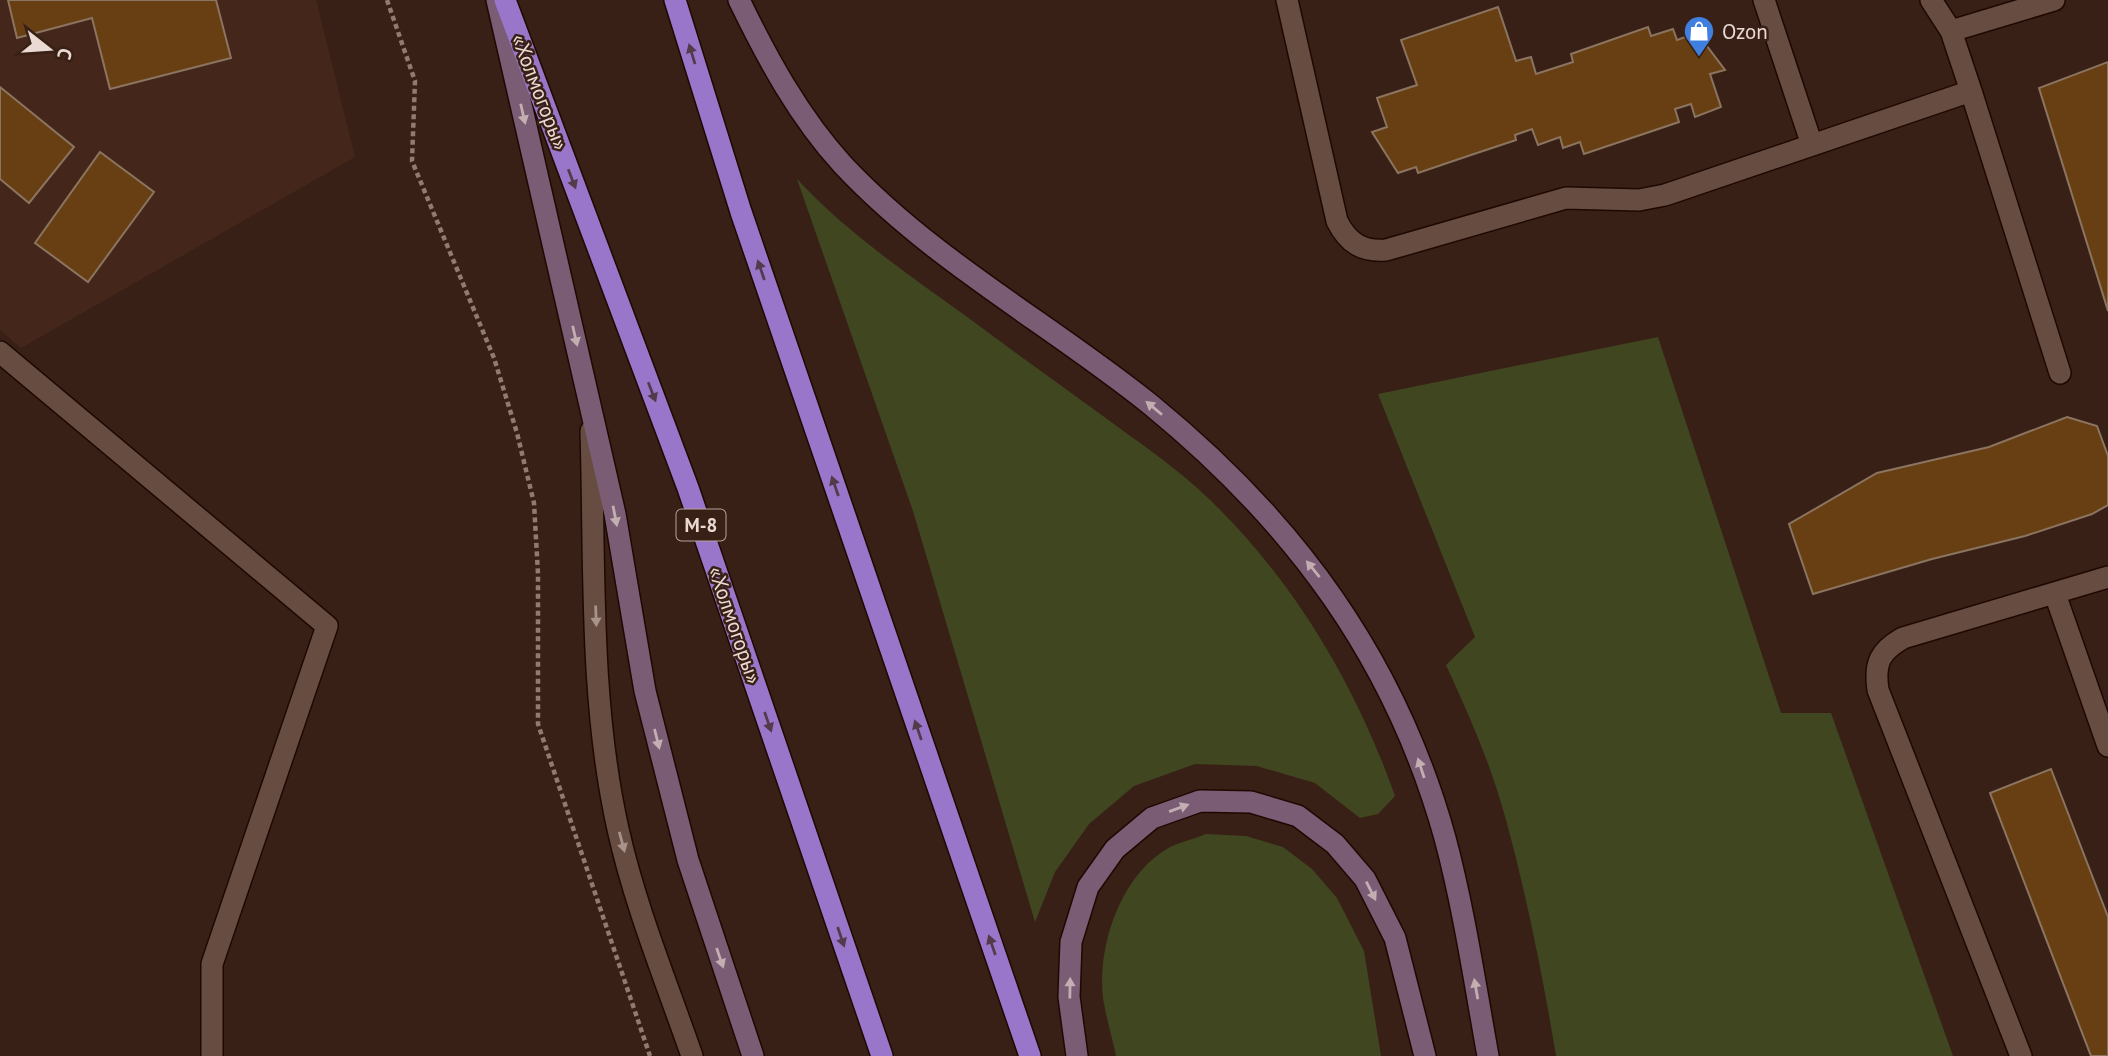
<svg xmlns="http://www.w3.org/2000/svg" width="2108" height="1056" viewBox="0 0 2108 1056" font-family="'PT Sans',sans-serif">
	<rect width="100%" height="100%" fill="#382016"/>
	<path fill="#44271a" d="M0,0h316l39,157 -334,191 -21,-18z"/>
	<path fill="#404720" d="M797,179c52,56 115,98 177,143 44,33 89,65 133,97 30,22 61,43 89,68 92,83 158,193 199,309l-17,18 -18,4 -45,-35 -58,-17 -62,-2 -61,22 -45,38 -34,48 -20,50 -122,-411z
		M1658,337l123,376h50l122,343h-397c-13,-79 -29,-159 -50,-236 -14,-53 -37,-105 -60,-155l29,-28 -97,-243z
		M1206,834l40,2 37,11 29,22 25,29 27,53 17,105h-265c-4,-19 -10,-39 -13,-58 -6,-53 18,-124 67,-151 11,-5 24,-8 36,-13z"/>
	<path fill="#673f13" stroke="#8b7460" stroke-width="2" d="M8,0h208l15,58 -121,31 -18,-71 -75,20z
		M1498,7l18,54 15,-4 5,17 37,-12 -2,-8 77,-27 3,9 22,-7 4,11 20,-7 28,37 -15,4 11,33 -26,10 -4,-13 -16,5 4,13 -95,32 -4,-12 -17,6 -3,-11 -22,8 -6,-16 -17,6 1,5 -48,16 -50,17 -2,-6 -18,6 -26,-41 15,-5 -10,-29 40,-13 -16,-45z
		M2108,62v249l-69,-223z
		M0,87l74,60 -45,56 -29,-24z
		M100,152l54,40 -66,90 -53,-39z
		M2067,417l30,9 11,30v49l-16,9 -67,22 -93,23 -119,35 -24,-70 88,-51 112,-26z
		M2051,769l57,148v139h-17l-101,-263z"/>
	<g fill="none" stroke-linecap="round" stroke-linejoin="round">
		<g stroke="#1e0902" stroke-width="24">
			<path id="service" d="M1287,0l50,221c11,22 25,31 49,29l180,-52 73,2 26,-5 306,-104 -20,-60 103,-31
				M1764,0l48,145
				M1931,0l20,31
				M1971,91l89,282
				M0,352l327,274 -115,338v92
				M2055,594l53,152
				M2021,1056l-143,-366c-4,-27 2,-39 25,-52l205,-61"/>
		</g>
		<g stroke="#1e0902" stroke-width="24">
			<path id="minor" d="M591,431c4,131 -2,269 27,398 17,77 48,152 74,227"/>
		</g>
		<g stroke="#1e0902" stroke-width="24">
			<path id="secondary" d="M497,0l118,514 30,177 43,169 65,196
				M739,0c28,58 60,117 104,165 90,96 206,158 308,240 143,117 244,253 294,433 19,71 30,146 43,218
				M1077,1056l-8,-59 2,-55 17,-55 27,-38 37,-31 48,-17 51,1 47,14 37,28 30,35 30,59 30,118"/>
		</g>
		<g stroke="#1e0902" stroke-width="24">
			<path id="trunk" d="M505,0l183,488 194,568
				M675,0l66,212 289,844"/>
		</g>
		<path stroke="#8f7b72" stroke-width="4.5" stroke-dasharray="5 3.5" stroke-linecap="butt" d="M387,0l28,81 -3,80 82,197 23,75 17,70 4,71v150l112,332"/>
		<use href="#service" stroke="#674c41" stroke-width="21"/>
		<use href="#minor" stroke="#674c41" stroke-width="21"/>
		<use href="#secondary" stroke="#7a5c75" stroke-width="21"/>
		<use href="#trunk" stroke="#9a76ca" stroke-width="21"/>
	</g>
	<defs><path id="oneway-solid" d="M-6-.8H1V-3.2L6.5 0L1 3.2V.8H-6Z" transform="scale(1.75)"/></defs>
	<g fill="#553a4c">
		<use href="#oneway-solid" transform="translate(692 54) rotate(-107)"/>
		<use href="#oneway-solid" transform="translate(572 179) rotate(69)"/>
		<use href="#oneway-solid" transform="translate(761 270) rotate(-109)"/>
		<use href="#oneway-solid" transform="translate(652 392) rotate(69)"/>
		<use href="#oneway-solid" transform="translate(835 486) rotate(-109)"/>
		<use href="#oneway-solid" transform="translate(768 722) rotate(71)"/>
		<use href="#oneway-solid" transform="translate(918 730) rotate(-109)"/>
		<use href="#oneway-solid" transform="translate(841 937) rotate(71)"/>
		<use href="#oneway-solid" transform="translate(992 945) rotate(-109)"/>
	</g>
	<g fill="#c3aeb2">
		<use href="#oneway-solid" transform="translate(523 114) rotate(77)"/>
		<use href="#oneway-solid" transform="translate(575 336) rotate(77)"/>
		<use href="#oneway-solid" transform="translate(1154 408) rotate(-140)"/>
		<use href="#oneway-solid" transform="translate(615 516) rotate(79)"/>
		<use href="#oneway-solid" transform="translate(1313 569) rotate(-129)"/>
		<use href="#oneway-solid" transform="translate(657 739) rotate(76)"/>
		<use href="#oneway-solid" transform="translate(1421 768) rotate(-108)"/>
		<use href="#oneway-solid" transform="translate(1179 808) rotate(-20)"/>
		<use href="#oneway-solid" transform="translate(1371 891) rotate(63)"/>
		<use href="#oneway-solid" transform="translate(720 958) rotate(71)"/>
		<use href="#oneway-solid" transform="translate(1070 988) rotate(-89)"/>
		<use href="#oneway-solid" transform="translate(1476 989) rotate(-100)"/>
	</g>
	<g fill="#a8938a">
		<use href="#oneway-solid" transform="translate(596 616) rotate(88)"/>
		<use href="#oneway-solid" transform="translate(622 842) rotate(75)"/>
	</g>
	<defs>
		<g id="shop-pin" transform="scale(1.575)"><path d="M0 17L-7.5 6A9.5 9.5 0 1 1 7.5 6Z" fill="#3f7fe0" stroke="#382016"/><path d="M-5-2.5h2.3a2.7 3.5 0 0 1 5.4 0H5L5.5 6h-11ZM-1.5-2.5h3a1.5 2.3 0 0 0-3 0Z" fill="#fff"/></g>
	</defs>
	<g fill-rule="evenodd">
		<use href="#shop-pin" x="1699" y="31"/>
	</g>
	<g text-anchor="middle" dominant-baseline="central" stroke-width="5" stroke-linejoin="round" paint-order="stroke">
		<rect fill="#382016" stroke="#b5a29a" stroke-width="2" x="676.5" y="509.5" width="49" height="31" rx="5"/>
		<g font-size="19" font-weight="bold" fill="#eadad3">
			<text x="701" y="525">М-8</text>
		</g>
		<g font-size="21" fill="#eadad3" stroke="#382016" text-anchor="start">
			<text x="1722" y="31">Ozon</text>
		</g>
		<g font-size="21" fill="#eadad3" stroke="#382016">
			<text transform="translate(540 92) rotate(69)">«Холмогоры»</text>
			<text transform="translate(735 625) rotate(71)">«Холмогоры»</text>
		</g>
	</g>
	<g transform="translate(49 49) rotate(107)" stroke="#382016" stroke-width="5" paint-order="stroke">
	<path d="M0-5L12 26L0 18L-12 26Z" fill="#eadad3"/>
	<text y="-10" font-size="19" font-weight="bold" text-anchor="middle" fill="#eadad3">С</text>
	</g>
</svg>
